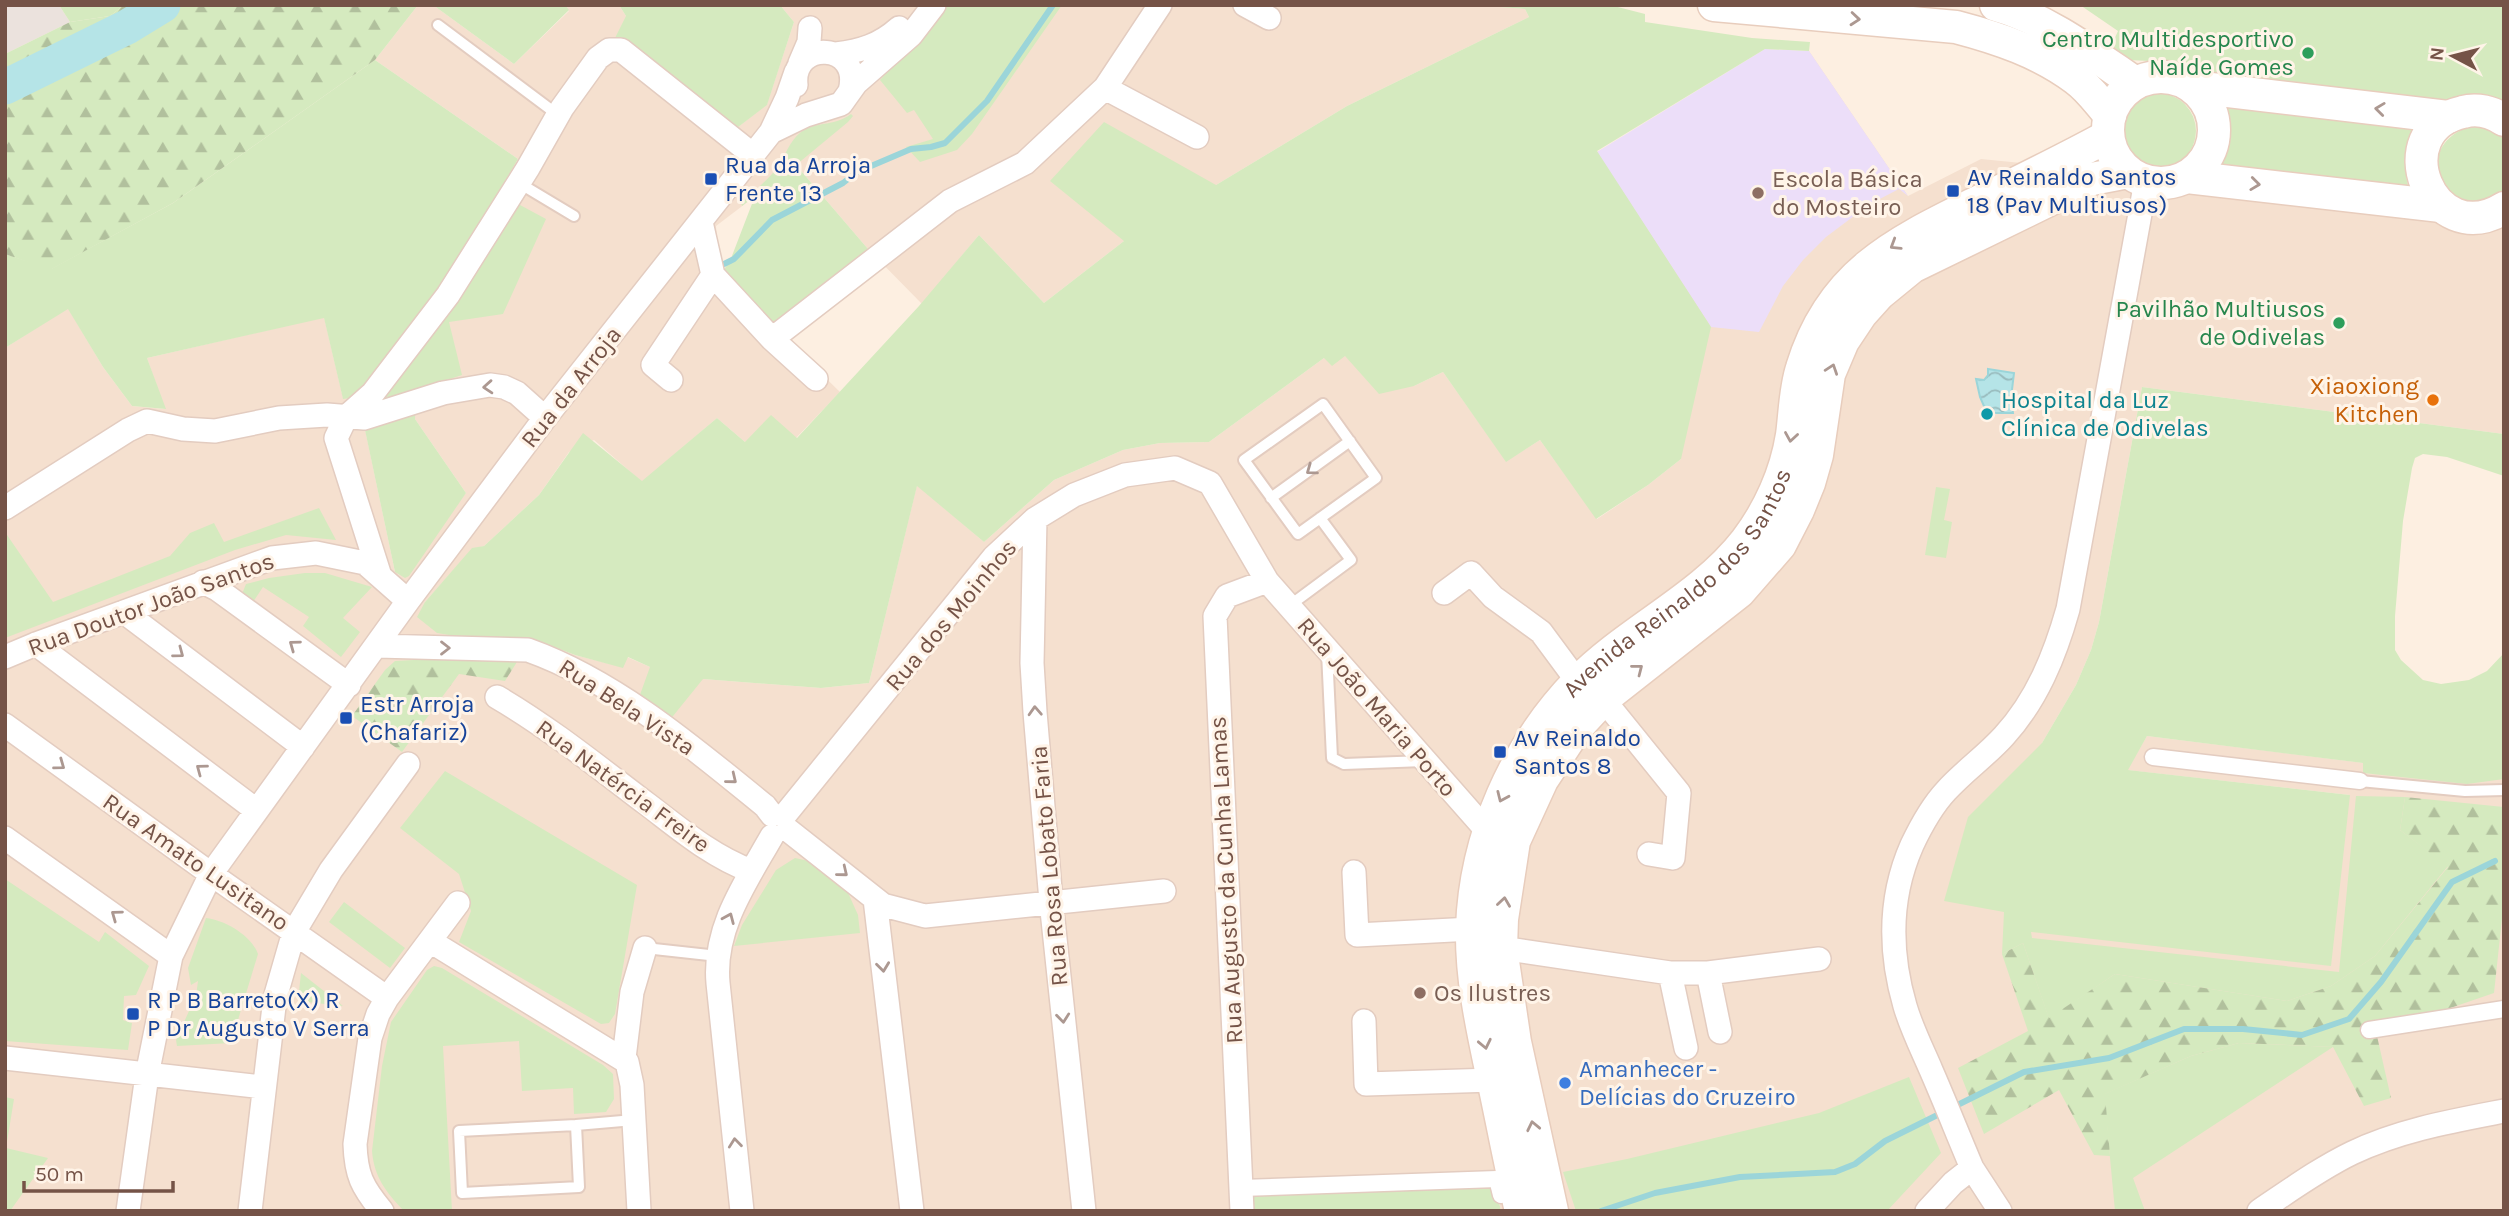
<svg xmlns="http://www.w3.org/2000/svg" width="2509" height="1216" viewBox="0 0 2509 1216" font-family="Karla,sans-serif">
	<defs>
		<pattern id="forest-firs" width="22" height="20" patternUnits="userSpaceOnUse" patternTransform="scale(1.75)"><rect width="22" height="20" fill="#d5eabf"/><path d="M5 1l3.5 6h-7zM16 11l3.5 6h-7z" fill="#b1c09d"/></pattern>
		<pattern id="water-waves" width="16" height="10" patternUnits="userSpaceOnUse" patternTransform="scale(1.75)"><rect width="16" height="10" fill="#b5e4e7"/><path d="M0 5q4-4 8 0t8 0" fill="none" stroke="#98bbbd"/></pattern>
	</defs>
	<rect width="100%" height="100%" fill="#fdefe1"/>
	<path fill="#f5e0cf" d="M418,5h15l81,59 55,-53 -4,-6h54l7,11 107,115 34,-27 27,-82 -14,-17h695l50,4 4,8 -182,89 -131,79 -92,56 -80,62 -65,-68 -57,69 -54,-55 -72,-84 -80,61 4,49 120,117 -44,46 -51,4 -28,-24 -75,64 -48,-42 -25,12 -30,43 -55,51 -12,3 -47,53 26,34 80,2 44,17 47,12 5,-10 23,10 53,12 118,9 48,-5 48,-198 67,57 70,-62 69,-30 37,-7 49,-1 115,-84 21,-2 69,30 29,-14 63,89 34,-21 57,79 51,-34 33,-26 -84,-307 212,-101 99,145 73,-37 523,53v222l-362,-47 -43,235 -8,28 -15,35 -34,58 -11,189 319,-137 -223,-25 20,-34 217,27 -1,10 141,6v432h-1003l-7,-29 -252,29h-1237v-863l63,-40 35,59 29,39 33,3 -18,-51 177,-41 19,81 15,-2 37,176 71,-79 -51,-74v-29l34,-68 48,-129 21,-34 -143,-99z"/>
	<path fill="#ebe2dd" d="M5,5h54l11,17 -65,32z"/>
	<path fill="#ecdef9" d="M1765,49l44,2 99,145 -9,-7 -29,15 -44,33 -23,23 -20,26 -24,46 -48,-5 -114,-175z"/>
	<path fill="#d5eabf" d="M59,5h65l-14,11 -40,6z
		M433,5h132l4,5 -55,54z
		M619,5h161l14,17 -27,83 -34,26 -118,-93 11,-22z
		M948,5h114l-90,129 -15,16 -37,12 -14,-15 27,-8 -19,-29 -7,3 -27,-33z
		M1475,5h135l35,9v8l107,16 58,4 -1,9 -44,-2 -168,102 114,176 -30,132 -33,26 -52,34 -56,-79 -34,22 -63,-90 -29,14 -35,8 -34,-38 -13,10 -8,-8 -115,84 -49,1 -37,7 -69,30 -70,62 -67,-56 -48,197 -48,5 -118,-9 -34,42 -32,-18 13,-36 -22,-10 -5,11 -48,-13 -44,-17 -70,-1 -24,-4 -20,-16 8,-15 47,-54 12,-2 55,-51 44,-62 59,48 75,-63 28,24 26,-27 26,23 122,-132 60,-71 65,68 80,-62 -74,-60 54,-59 112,63 131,-79 182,-89 -4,-8z
		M2080,5h424v98l-42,-7 -23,8 -226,-25 -43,-17 -42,-2 -19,-9 9,-20z
		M375,60l143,99 -20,34 48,26 -43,95 -54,8 13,53 -46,15 -1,29 51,74 -57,83 -4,2 -10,-6 -37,-175 -15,2 -19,-81 -177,40 19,51 -34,-3 -29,-39 -35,-58 -63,39v-94l46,15 122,-66z
		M2120 131a38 38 0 1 1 76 0a38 38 0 1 1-76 0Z
		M2221,103l196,23c-12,21 -15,42 -7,66l-197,-22c14,-21 17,-43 8,-67z
		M851,114l2,2 -5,6 -52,43 72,84 -97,76 -51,-50 10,-14 25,-65 -13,10 -1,-4c12,-10 26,-21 36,-34 8,-11 12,-27 24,-36 14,-11 33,-5 50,-18z
		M2468,127c14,-1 25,2 36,12v52c-52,41 -100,-40 -36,-64z
		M2142,387l362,47v42l-57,-19 -24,-3 -8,4 -3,10 -9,53 -8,95v34l6,10 22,20 18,4 28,-4 18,-9 17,-18v126l-37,5 -104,-11v-10l-216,-27 -19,34 222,25 -19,171 -300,-34 1,6 307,34 17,-176 49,1 -5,33 48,36 -73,90 -44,30 -44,15 -172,-27 -66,45 -26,-76 -21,11 2,-42 -60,-11 24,-84 74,-74 34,-58 15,-35 8,-28z
		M1936,487l14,2 -6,31 8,2 -6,36 -21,-3z
		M319,508l17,32 -50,-5 -51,15 -230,88v-106l48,70 117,-46 20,-23 24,-10 10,19z
		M305,573h20l47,14 -29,31 17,14 -19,25 -38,-31 6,-9 -46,-30 -10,15 -11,-8 4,-10 23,-6z
		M445,771l192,114 -22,129 -6,9 -8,1 -142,-82 12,-31 -12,-37 -59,-46z
		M795,858l23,5 27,23 13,29 2,18 -126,13 8,-21 34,-55z
		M5,879l94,63 6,-10 44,34 -13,29 -12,1 -1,24 9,3 -4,27 -123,-9z
		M344,902l61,46 -15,20 -61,-46z
		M206,918c19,2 46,18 52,36l-27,89 -54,3 -1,-6 13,-29h5l4,-30 -7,4 -3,-17z
		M434,966l8,2 161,97 10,9 1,25 -8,13 -32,2 -1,-26 -51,3 -3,-50 -76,5 9,165h-48c-18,-19 -30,-34 -32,-60l10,-85 9,-44 36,-52z
		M301,973l42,33 -45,-5z
		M2239,1043l94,4 -200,131 12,33h-30l-11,-117 87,-38z
		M1909,1077l32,76 -54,58h-311l-13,-39 64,-13 192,-46z
		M5,1097l9,2 -8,49 42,10 -38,53h-5z
		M1494,1182l7,29h-259l-1,-23z"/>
	<path fill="url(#forest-firs)" d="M124,5h294l-43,55 -202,143 -123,67 -45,-16v-200l65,-32 40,-6z
		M522,654l-17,27 -46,-7 -57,78 -50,-36 33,-46 10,-9z
		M2405,797l99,10v93l-10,93 -67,23 -50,20 14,62 -27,8 -31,-59 -94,-4 -48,13 -86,38 5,62 -16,-1 -35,-65 -75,44 -26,-66 70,-37 -26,-77 21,-11 26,75 66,-44 172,27 44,-15 44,-30 73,-89 -48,-37z"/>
	<path fill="url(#water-waves)" stroke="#9bd5d9" stroke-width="2" d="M1988,369l26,4 -3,25 2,15h-26l-7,-16 -4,-18 8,1 4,-5z"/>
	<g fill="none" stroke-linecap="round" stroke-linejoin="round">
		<path stroke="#9bd5d9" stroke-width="6" d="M724,264l10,-5 38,-39 71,-37 14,-11 54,-23 20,-2 14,-4 42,-42 66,-96
			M1601,1211l54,-18 85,-16 95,-5 20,-8 30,-23 139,-69 85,-14 75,-29h59l59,6 47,-16 32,-37 71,-100 43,-21"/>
		<path stroke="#b5e4e7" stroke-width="35" d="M5,87l122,-60 36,-22"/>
		<g stroke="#e3ccc0" stroke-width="14">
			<path id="service" d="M438,25l120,90
				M519,183l55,33
				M1323,404l53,74 -78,56 -54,-74z
				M1271,498l79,-57
				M1289,606l62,-46 -31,-42
				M1327,652l5,106 12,6 80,-3
				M2360,781l105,10 39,-1
				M645,948l73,8
				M576,1125l3,62 -117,6 -3,-62z
				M576,1125l58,-5"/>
		</g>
		<g stroke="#e3ccc0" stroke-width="19">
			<path id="pedestrian" d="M2153,757l207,24
				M2369,1030l135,-21
				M1241,1188l256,-9 4,16 13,-3"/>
		</g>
		<g stroke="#e3ccc0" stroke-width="26">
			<path id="minor" d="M1245,5l24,13
				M836,54c25,-3 44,-9 63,-26
				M800,63l9,-21 1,-14
				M796,85c-5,-46 67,-43 54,6
				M1105,88l92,49
				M771,132l35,-17 35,-11 15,-21 55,-48 23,-30
				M701,222l12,53 59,64 44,40
				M772,339l178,-138 75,-38 80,-75 55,-83
				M671,380l-18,-15 60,-90
				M5,508l123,-78 19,-9 36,8 32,2 64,-13 48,-3 37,3 79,-25 47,-8 14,2 13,6 28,25
				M1035,519l-3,144 3,49 16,189 33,310
				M379,573l-43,-135 10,-21 27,-24 75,-98 80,-127 34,-60 36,-50 11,-8h12l132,105
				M203,582l14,7 132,96
				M1444,593l27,-20 22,24 48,35 37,50
				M124,612l179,135
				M36,644l220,166
				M377,646l151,4c87,31 166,98 237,156l7,9
				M5,657l31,-13 236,-86 44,-5 49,10 43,38
				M497,697c53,31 101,70 150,107 33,25 64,52 104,67
				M1603,699l76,94 -6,65 -24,-4
				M5,725l206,149 176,124
				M784,816l210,-259 41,-38 39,-24 51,-20 50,-7 35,15 57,98 221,251
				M788,830l95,75 42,11 239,-25
				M5,838l166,118
				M1354,872l3,63 115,-6
				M875,899l37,312
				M430,941l197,121 5,23 7,126
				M1501,948l169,25
				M1708,973l111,-14
				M1364,1021l2,63 127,-4
				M1686,1048l-16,-75h38l12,59
				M5,1058l258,29
				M624,1058l8,-66 13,-44
				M1972,1168l28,43
				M128,1211l19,-136 24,-119 40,-82 197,-273 137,-183 226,-286 16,-34 9,-26
				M250,1211l25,-213 19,-66 37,-62 77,-106
				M382,1211c-20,-24 -26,-36 -27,-67l15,-106 8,-24 9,-16 71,-95
				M742,1211l-24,-228c-5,-55 28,-101 54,-147
				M1242,1211l-27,-595 12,-20 40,-15
				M1927,1211l26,-28 19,-15c-14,-33 -27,-66 -41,-98 -9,-21 -20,-43 -26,-64 -16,-55 -16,-109 7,-161 9,-19 20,-39 34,-54 18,-20 40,-35 58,-55 33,-36 51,-81 64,-127l78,-428
				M2259,1211c30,-20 60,-42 93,-58 48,-23 100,-32 152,-42"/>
		</g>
		<g stroke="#e8cdbd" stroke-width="35">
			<g id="secondary">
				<path d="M1714,5l242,22c42,11 84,25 120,52 13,9 23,24 34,36"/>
				<path d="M1996,5c52,15 95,48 139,78"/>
				<circle cx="2161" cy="130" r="53"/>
				<path d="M2194,87l254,30"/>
				<path d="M2504,120c-12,-8 -27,-12 -41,-8 -80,18 -32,141 41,96"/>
				<path d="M2187,177l254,29"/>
				<path id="s1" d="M1521,1211c-10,-42 -18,-85 -27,-127 -11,-52 -23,-103 -22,-156 3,-91 43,-181 106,-246 51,-52 123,-83 168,-141 23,-30 40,-68 46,-106 3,-22 3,-46 10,-67 29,-96 95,-126 178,-167 43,-21 86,-42 128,-65"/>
				<path d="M1552,1211l-37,-169 -14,-94 1,-29 12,-78 28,-61 35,-53 26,-28 136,-107 41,-47 18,-35 11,-27 8,-28 12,-81 14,-33 18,-27 18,-20 33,-27 180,-88 36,-7"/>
			</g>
		</g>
		<use href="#service" stroke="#fff" stroke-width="10"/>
		<use href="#pedestrian" stroke="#fff" stroke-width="16"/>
		<use href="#minor" stroke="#fff" stroke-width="23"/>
		<use href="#secondary" stroke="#fff" stroke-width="32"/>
	</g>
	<defs><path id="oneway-chevron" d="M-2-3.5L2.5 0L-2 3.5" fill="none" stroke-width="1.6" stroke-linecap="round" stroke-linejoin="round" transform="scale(1.75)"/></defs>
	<g stroke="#ac9891">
		<use href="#oneway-chevron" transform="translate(1855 19) rotate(5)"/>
		<use href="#oneway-chevron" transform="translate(2380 109) rotate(-173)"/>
		<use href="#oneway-chevron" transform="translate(2255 184) rotate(7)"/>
		<use href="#oneway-chevron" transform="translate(1895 245) rotate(148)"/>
		<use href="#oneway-chevron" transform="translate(1832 369) rotate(-71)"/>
		<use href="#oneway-chevron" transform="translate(488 387) rotate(176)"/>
		<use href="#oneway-chevron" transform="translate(1791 437) rotate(99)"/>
		<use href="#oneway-chevron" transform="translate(1311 470) rotate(144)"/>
		<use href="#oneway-chevron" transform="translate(294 645) rotate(-144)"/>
		<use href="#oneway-chevron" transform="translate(445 648)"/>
		<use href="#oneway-chevron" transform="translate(179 653) rotate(37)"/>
		<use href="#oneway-chevron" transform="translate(1638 669) rotate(-38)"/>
		<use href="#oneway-chevron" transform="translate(1035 711) rotate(-93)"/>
		<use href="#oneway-chevron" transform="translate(60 765) rotate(36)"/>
		<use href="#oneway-chevron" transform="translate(201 769) rotate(-143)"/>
		<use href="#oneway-chevron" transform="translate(732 779) rotate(39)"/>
		<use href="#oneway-chevron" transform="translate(1502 797) rotate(114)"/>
		<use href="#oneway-chevron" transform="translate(843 872) rotate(39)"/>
		<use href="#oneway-chevron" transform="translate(1504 902) rotate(-82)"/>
		<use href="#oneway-chevron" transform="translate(116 915) rotate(-144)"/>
		<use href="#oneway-chevron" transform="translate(729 918) rotate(-67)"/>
		<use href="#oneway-chevron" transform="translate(883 967) rotate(83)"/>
		<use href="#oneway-chevron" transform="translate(1063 1018) rotate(84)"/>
		<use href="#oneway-chevron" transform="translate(1485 1044) rotate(78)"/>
		<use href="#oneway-chevron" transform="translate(1533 1126) rotate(-102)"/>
		<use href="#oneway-chevron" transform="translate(735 1143) rotate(-96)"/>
	</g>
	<g fill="#2e9e5b" stroke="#fff4e8" stroke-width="2.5">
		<circle cx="2308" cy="53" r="7"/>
		<circle cx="2339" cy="323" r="7"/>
	</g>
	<g fill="#1a4fb4" stroke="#fff4e8" stroke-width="2.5">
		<rect x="704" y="172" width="14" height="14" rx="3.5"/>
		<rect x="1946" y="184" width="14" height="14" rx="3.5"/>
		<rect x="339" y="711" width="14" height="14" rx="3.5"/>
		<rect x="1493" y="745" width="14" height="14" rx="3.5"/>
		<rect x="126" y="1007" width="14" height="14" rx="3.5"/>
	</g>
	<g fill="#8d6e63" stroke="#fff4e8" stroke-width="2.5">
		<circle cx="1758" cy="193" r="7"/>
		<circle cx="1420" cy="993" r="7"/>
	</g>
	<circle fill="#e8710a" stroke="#fff4e8" stroke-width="2.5" cx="2433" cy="400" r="7"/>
	<circle fill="#0f9aa8" stroke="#fff4e8" stroke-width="2.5" cx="1987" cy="414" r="7"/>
	<circle fill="#3f7fe0" stroke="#fff4e8" stroke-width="2.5" cx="1565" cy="1083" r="7"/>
	<g text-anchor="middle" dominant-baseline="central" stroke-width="6" stroke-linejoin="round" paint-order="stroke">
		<g font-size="24" fill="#27864d" stroke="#fff4e8" text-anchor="end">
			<text x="2294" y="39">Centro Multidesportivo<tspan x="2294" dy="28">Naíde Gomes</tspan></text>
			<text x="2325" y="309">Pavilhão Multiusos<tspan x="2325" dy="28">de Odivelas</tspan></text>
		</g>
		<g font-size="24" fill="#164399" stroke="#fff4e8" text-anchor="start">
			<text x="725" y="165">Rua da Arroja<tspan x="725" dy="28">Frente 13</tspan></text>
			<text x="1967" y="177">Av Reinaldo Santos<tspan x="1967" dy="28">18 (Pav Multiusos)</tspan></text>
			<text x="360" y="704">Estr Arroja<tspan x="360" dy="28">(Chafariz)</tspan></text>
			<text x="1514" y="738">Av Reinaldo<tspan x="1514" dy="28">Santos 8</tspan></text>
			<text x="147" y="1000">R P B Barreto(X) R<tspan x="147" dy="28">P Dr Augusto V Serra</tspan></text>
		</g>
		<g font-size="24" fill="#785e54" stroke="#fff4e8" text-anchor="start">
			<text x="1772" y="179">Escola Básica<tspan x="1772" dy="28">do Mosteiro</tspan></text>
			<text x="1434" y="993">Os Ilustres</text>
		</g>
		<g font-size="24" fill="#c56008" stroke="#fff4e8" text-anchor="end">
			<text x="2419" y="386">Xiaoxiong<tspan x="2419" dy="28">Kitchen</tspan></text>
		</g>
		<g font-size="24" fill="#755347" stroke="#fff4e8">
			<text transform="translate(571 387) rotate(-52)">Rua da Arroja</text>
			<text stroke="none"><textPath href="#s1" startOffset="704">Avenida Reinaldo dos Santos</textPath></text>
			<text transform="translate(151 604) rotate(-20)">Rua Doutor João Santos</text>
			<text transform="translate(951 615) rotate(-50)">Rua dos Moinhos</text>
			<text transform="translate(627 707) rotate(33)">Rua Bela Vista</text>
			<text transform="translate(1377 707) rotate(49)">Rua João Maria Porto</text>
			<text transform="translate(623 786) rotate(36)">Rua Natércia Freire</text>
			<text transform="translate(196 862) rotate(35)">Rua Amato Lusitano</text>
			<text transform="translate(1049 866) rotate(-95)">Rua Rosa Lobato Faria</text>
			<text transform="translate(1226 880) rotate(-93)">Rua Augusto da Cunha Lamas</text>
		</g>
		<g font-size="24" fill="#0d838f" stroke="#fff4e8" text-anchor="start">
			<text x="2001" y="400">Hospital da Luz<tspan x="2001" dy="28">Clínica de Odivelas</tspan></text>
		</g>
		<g font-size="24" fill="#366cbe" stroke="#fff4e8" text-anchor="start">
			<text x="1579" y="1069">Amanhecer -<tspan x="1579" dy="28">Delícias do Cruzeiro</tspan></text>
		</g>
	</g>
	<rect width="2509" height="1216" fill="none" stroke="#755347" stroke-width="14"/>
	<g transform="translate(2453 56) rotate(277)" stroke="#fff4e8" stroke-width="5" paint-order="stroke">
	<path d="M0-5L12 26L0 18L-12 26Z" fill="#755347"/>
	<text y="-10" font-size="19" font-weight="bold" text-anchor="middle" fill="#755347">N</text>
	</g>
	<path d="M24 1181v10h149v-10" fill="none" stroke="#755347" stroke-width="3.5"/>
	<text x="35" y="1181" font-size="21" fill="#755347" stroke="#fff4e8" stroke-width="5" paint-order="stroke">50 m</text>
</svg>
